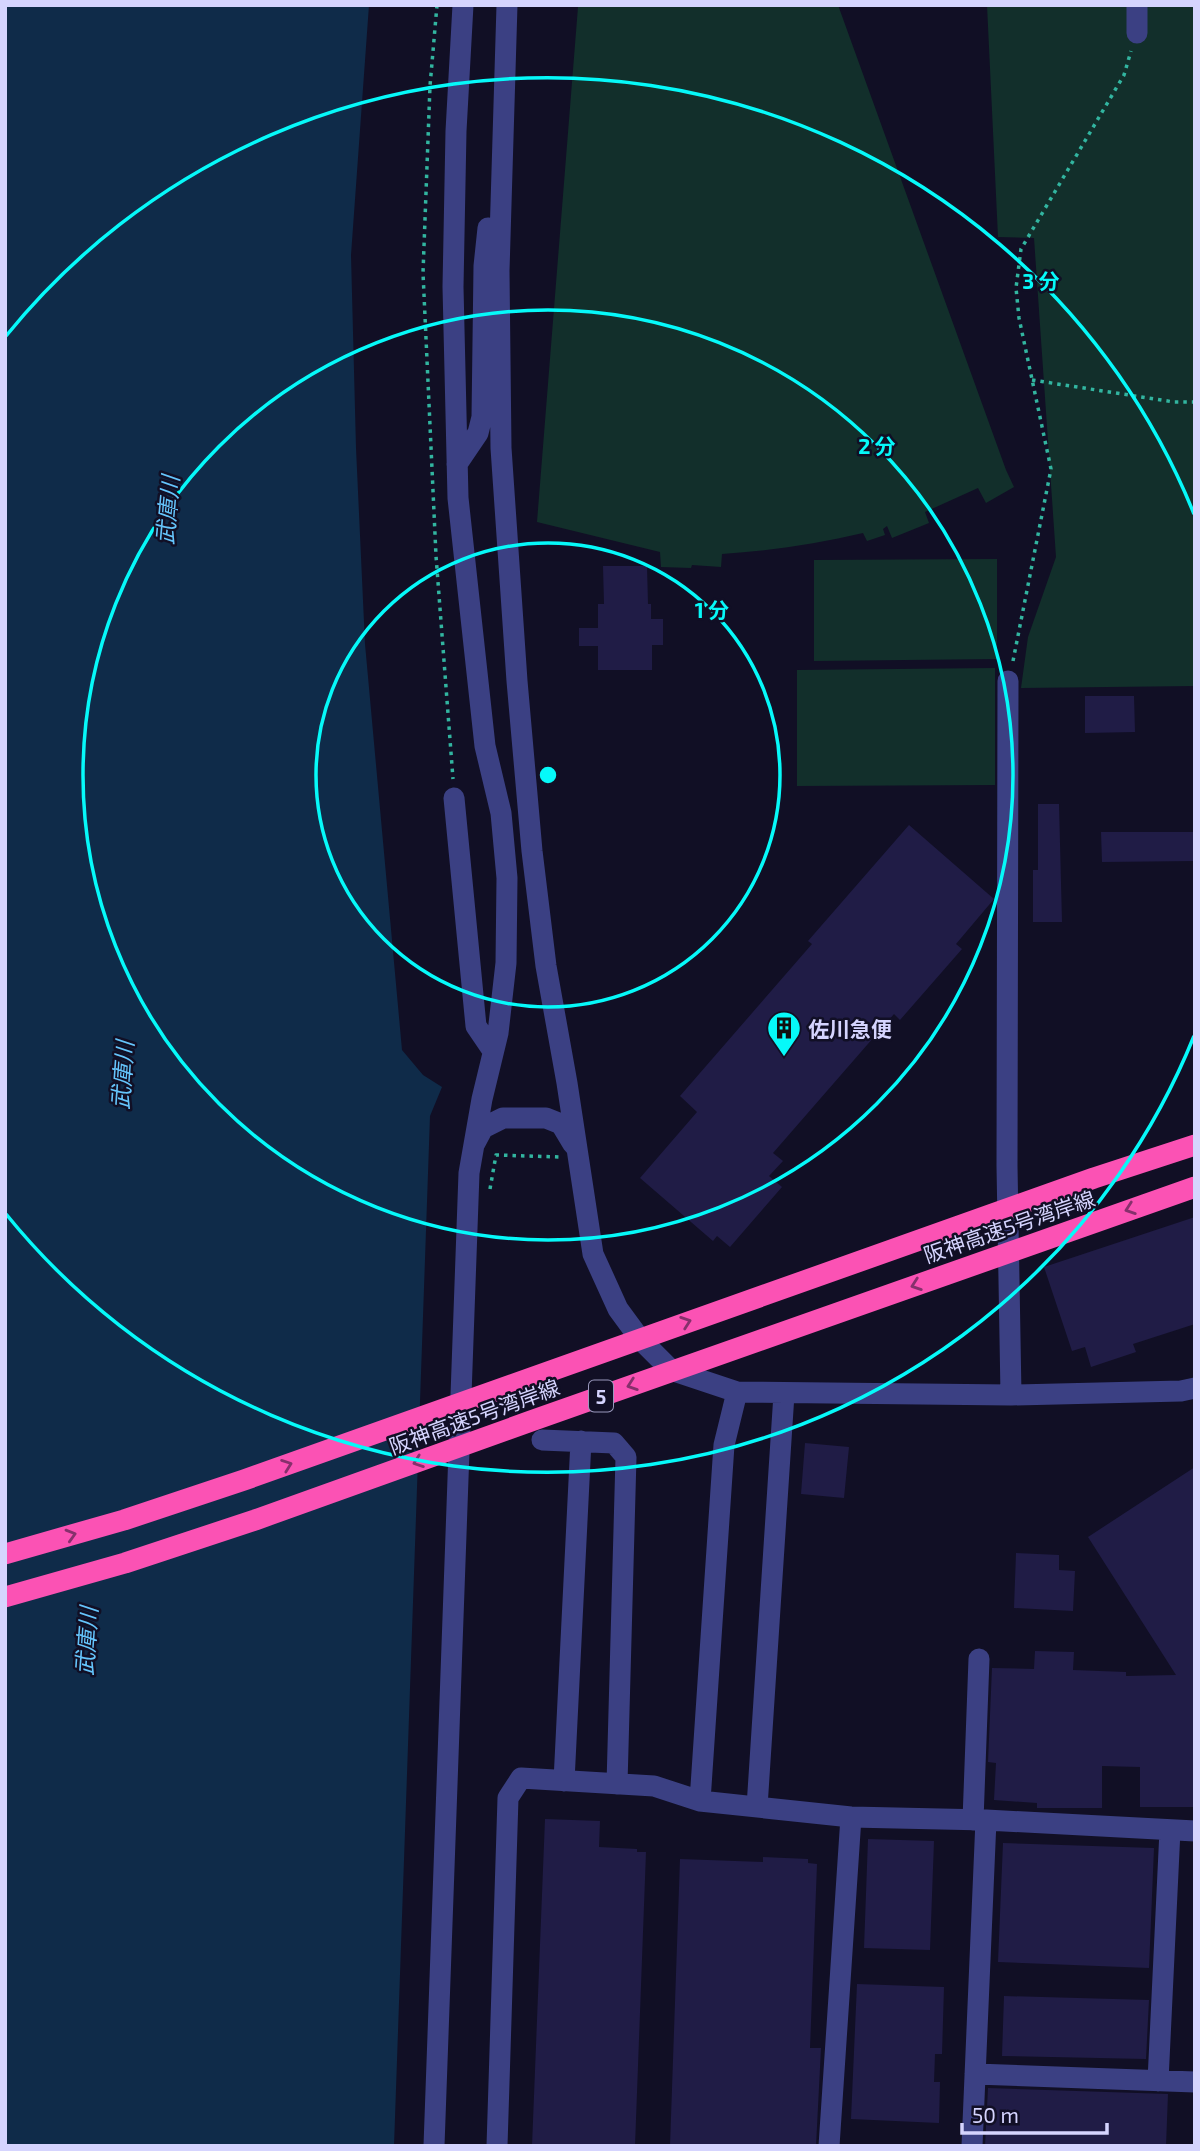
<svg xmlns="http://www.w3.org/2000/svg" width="1200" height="2151" viewBox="0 0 1200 2151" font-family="'Exo 2','Noto Sans JP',sans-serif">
	<rect width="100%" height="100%" fill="#110f25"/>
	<path fill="#122f2b" d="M580,5h258l168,465 8,17 -28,16 -8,-15 -53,24 4,11 -37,15 -5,-12 -4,3 2,6 -18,6 -4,-8c-46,11 -93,18 -141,21l-1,13 -29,-2 -1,3 -30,-1 -1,-15 -123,-30 41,-515z
		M987,5h208v681l-174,2 7,-51 28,-80 -22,-319 -36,-1z
		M997,559v100l-183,2v-101z
		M995,668v117l-198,1v-116z"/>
	<path fill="#0f2b49" d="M5,5h364l-18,250 5,193 9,196 37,406 21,25 19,12 -12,29 -36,1030h-389z"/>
	<path fill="#201c46" d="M603,566h44l1,38h3v15h12v26h-11v25h-54v-24h-19v-18h19v-24h6z
		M1085,696h49l1,36 -50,1z
		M1038,804h21l3,118h-29v-52h5z
		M909,825l85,74 -38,45 6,5 -62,71 -6,-6 -121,139 10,8 -14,15 13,11 -52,60 -13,-11 -4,5 -73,-63 57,-66 -17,-16 132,-152 -4,-3z
		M1101,832h94v29l-93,1z
		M1195,1217v107l-62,20 3,8 -45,15 -6,-20 -13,4 -28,-84z
		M805,1443l44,4 -5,51 -43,-4z
		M1195,1467v340h-55v-40l-38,-1v42h-65v-5l-43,-3 2,-37 -8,-1 4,-94 42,1 1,-18 39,1 -1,18 53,2v4l50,-1 -88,-138z
		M1016,1553l43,2v15l16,1 -2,40 -59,-3z
		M545,1819l55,2 -1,26 38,2v3h9l-11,294h-103z
		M868,1839l66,2 -4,109 -66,-2z
		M1003,1843l151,5 -5,120 -151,-6z
		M763,1857l45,2v4l9,1 -7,184h11l-5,98h-146l10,-287 83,3z
		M857,1984l87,3 -2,67h-7l-1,28h6l-1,41 -88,-4z
		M1004,1996l145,4 -3,59 -144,-3z
		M988,2088l180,6 -2,52h-181z"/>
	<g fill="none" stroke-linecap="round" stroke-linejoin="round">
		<path stroke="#32b5a0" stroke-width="3.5" stroke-dasharray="3.5 5" stroke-linecap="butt" d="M437,5l-7,81 -7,187 13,283 17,223
			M1032,380l142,22h21
			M1013,661l38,-192 -32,-151 -3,-30 5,-39 103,-174 7,-24
			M490,1189l6,-34 63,2"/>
		<path stroke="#3b4083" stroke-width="21" d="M507,5l-8,266 2,177 16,233 15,170 14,115 21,117 26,171 25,55 22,30 31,31 66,22 274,3 170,-4 14,-3
			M1137,33v-28
			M457,464l21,-31 4,-16 2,-151 4,-38
			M1008,681l-1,485 4,229
			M454,798l22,228 17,25
			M475,1143l8,-15 20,-10h43l15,6 12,20
			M737,1392l-13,53 -24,356 151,16 135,3 209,11
			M542,1440l72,3 12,14 -9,327
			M564,1781l17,-340
			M757,1807l27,-413
			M973,1820l6,-161
			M975,2074l220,8
			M1158,2081l12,-251
			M434,2146l35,-973 13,-74 16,-66 8,-70 1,-85 -6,-65 -16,-67 -27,-248 -5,-211 3,-156 7,-126
			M497,2146l11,-348 13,-20 133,8 46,15
			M829,2146l22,-329
			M972,2146l14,-326"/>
		<path stroke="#fb52b4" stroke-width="21" d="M5,1554l119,-34 120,-40 850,-302 101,-33
			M5,1597l120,-34 130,-43 276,-99 664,-234"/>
	</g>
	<defs><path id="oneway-chevron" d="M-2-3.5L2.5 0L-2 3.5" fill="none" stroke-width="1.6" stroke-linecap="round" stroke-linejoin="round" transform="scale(1.75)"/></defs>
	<g stroke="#86306c">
		<use href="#oneway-chevron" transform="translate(1130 1209) rotate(161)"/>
		<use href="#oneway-chevron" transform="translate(916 1285) rotate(161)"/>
		<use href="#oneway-chevron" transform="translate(686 1322) rotate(-19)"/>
		<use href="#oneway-chevron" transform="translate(632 1385) rotate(161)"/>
		<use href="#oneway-chevron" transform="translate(418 1462) rotate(160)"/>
		<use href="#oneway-chevron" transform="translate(287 1465) rotate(-20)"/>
		<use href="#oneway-chevron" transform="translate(71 1535) rotate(-16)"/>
	</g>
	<g fill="none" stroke="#06f9f9" stroke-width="3.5">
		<circle cx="548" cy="775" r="232"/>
		<circle cx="548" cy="775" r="465"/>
		<path d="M1194 1036A697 697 0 0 1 6 1214M6 336A697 697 0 0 1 1194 514"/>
	</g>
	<defs>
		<g id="building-pin" transform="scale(1.75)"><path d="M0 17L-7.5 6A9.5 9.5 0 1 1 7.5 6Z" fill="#06f9f9" stroke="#110f25"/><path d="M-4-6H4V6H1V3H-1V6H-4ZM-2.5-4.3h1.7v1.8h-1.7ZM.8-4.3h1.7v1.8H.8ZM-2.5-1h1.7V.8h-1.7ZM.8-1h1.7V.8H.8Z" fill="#111"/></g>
	</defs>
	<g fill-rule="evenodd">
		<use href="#building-pin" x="784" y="1028"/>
	</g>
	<g text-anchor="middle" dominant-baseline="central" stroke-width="5" stroke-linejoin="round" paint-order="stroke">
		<rect fill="#110f25" stroke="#9a99bd" stroke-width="2" x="589" y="1380.5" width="24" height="31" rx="5"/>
		<g font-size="19" font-weight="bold" fill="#d5d4fe">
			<text x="601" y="1396">5</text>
		</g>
		<g font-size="21" font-weight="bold" fill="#d5d4fe" stroke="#110f25" text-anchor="start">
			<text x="808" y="1028">佐川急便</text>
		</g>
		<g font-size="21" fill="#d5d4fe" stroke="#110f25">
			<text transform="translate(1009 1226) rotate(-19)">阪神高速5号湾岸線</text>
			<text transform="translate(474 1416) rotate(-20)">阪神高速5号湾岸線</text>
		</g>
		<g font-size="23" font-style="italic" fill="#65c5fc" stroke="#110f25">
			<text transform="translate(167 510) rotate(-85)">武庫川</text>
			<text transform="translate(122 1075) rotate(-86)">武庫川</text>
			<text transform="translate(86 1641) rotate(-86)">武庫川</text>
		</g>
	</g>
	<circle cx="548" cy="775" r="10" fill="#06f9f9" stroke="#110f25" stroke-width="3.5"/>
	<g font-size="21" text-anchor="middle" font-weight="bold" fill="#06f9f9" stroke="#110f25" stroke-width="5" stroke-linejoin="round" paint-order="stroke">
		<text x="1041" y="289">3 分</text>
		<text x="877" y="454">2 分</text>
		<text x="712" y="618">1 分</text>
	</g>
	<rect width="1200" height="2151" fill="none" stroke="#d5d4fe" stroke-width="14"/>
	<path d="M962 2123v10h145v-10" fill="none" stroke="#d5d4fe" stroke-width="3.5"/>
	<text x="972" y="2123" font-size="21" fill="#d5d4fe" stroke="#110f25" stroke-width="5" paint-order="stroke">50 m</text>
</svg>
